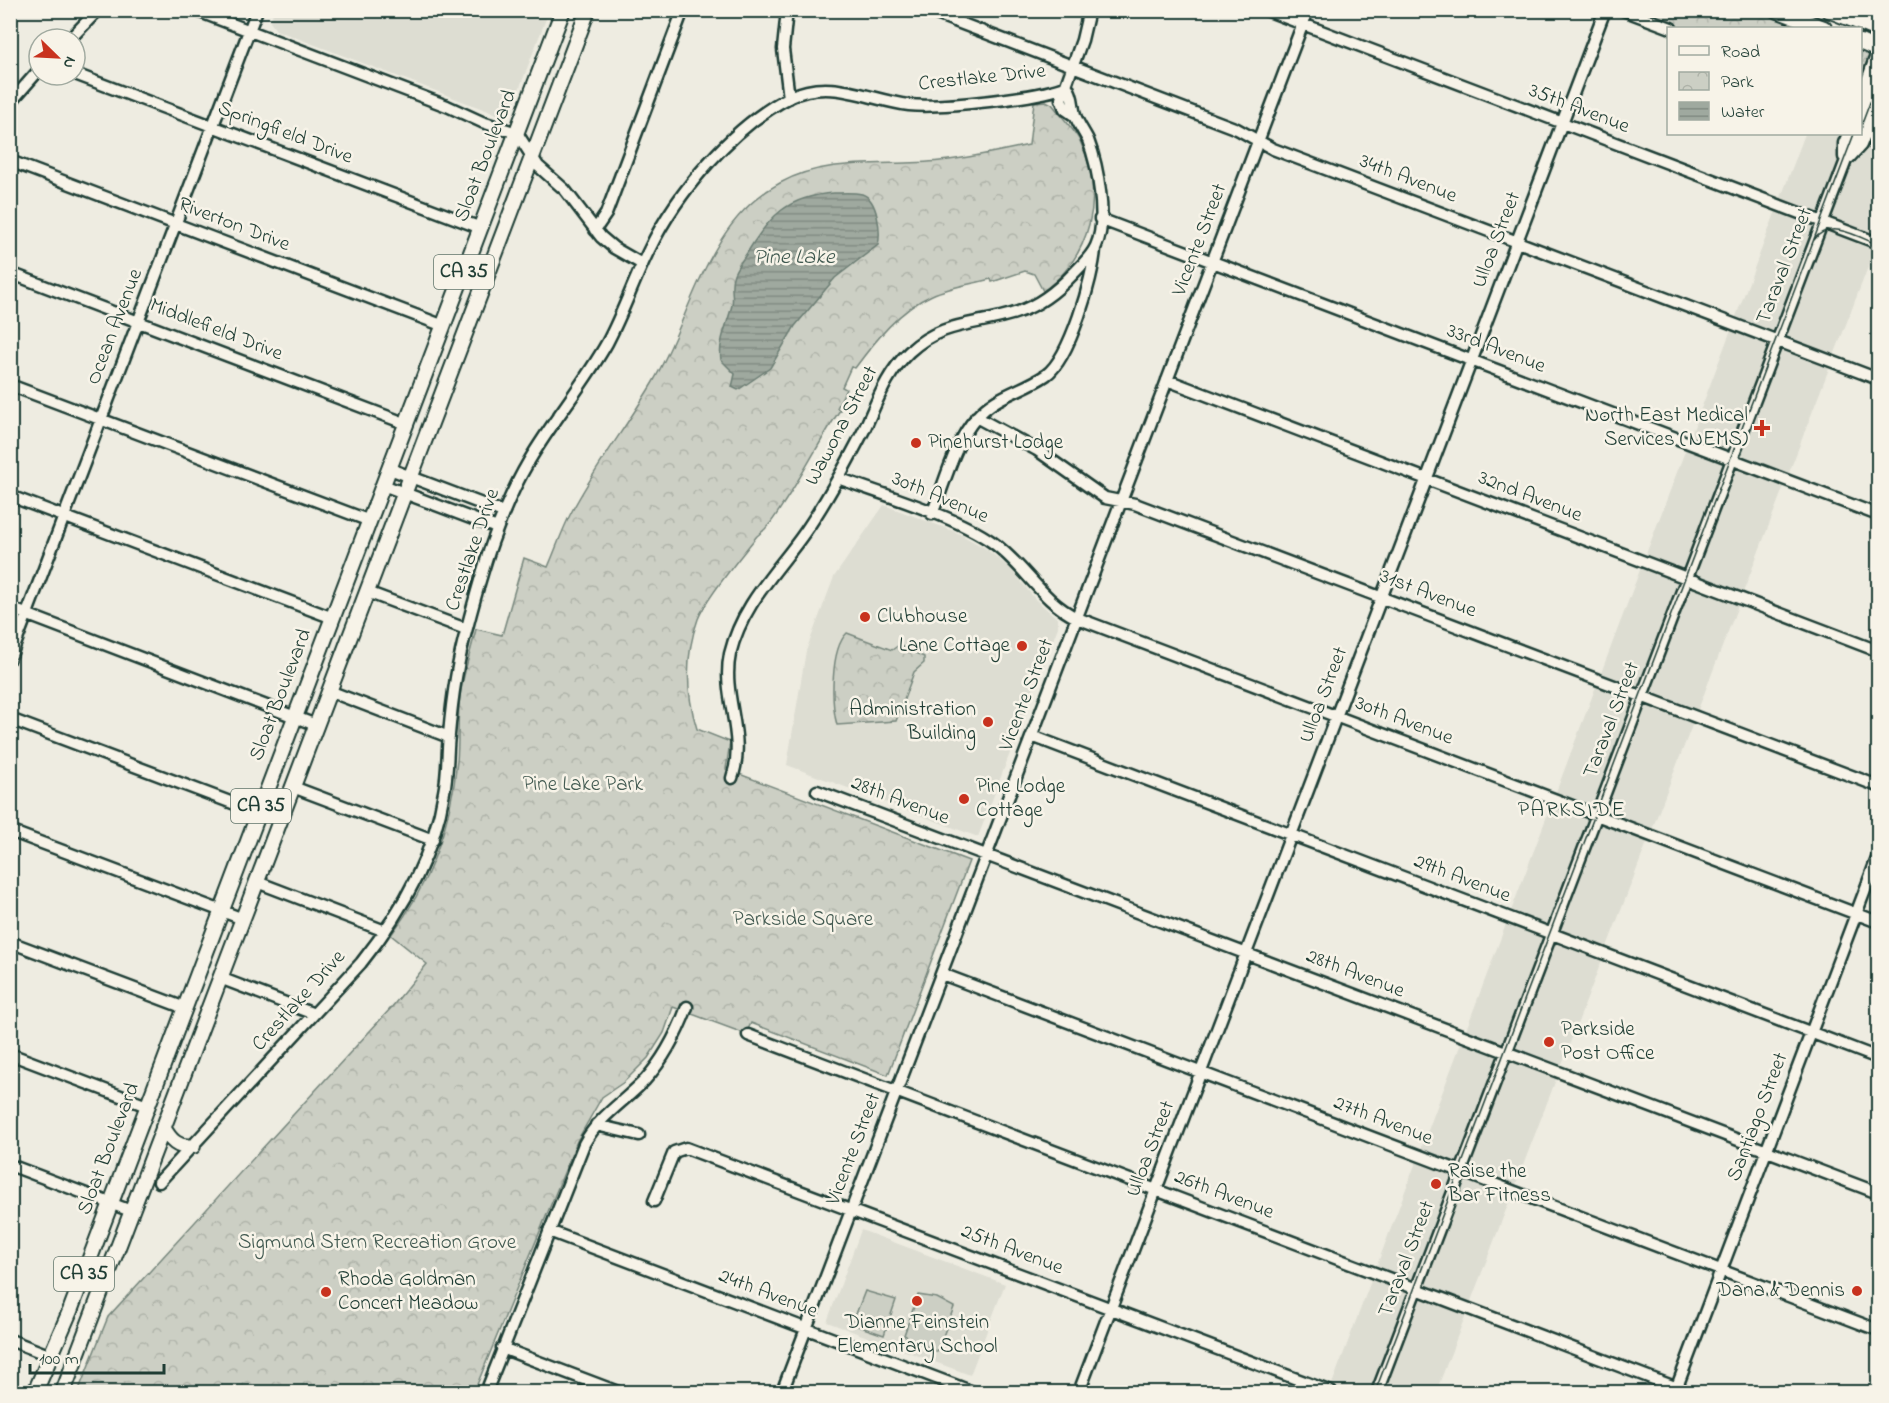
<svg xmlns="http://www.w3.org/2000/svg" width="1889" height="1403" viewBox="0 0 1889 1403" font-family="'Indie Flower',sans-serif">
	<defs>
		<pattern id="park-crowns" width="20" height="18" patternUnits="userSpaceOnUse" patternTransform="scale(1.5)"><rect width="20" height="18" fill="#cccfc4"/><path d="M2 6a3 3 0 1 1 6 0M12 15a3 3 0 1 1 6 0" fill="none" stroke="#afb3a9"/></pattern>
		<pattern id="water-rules" width="6" height="5" patternUnits="userSpaceOnUse" patternTransform="scale(1.5)"><rect width="6" height="5" fill="#9fa99f"/><path d="M0 2.5h6" fill="none" stroke="#818b82"/></pattern>
	</defs>
	<rect width="100%" height="100%" fill="#eeece1"/>
	<filter id="ink" filterUnits="userSpaceOnUse"><feTurbulence type="fractalNoise" baseFrequency=".0167" numOctaves="2"/><feDisplacementMap in="SourceGraphic" scale="12" xChannelSelector="R" yChannelSelector="G"/><feConvolveMatrix kernelMatrix="1 2 1 2 8 2 1 2 1" color-interpolation-filters="sRGB"/></filter>
	<g filter="url(#ink)">
		<path fill="#ddddd2" d="M274,10h275v1l-39,102 -6,4 -228,-87 -6,-8z
			M1861,101l17,7v133l-442,1151h-107l476,-1258h55z
			M884,505l72,27 29,16 26,21 25,31 22,19v8l-80,210 -191,-72 19,-114 28,-74z
			M861,1230l144,54 -35,91 -143,-53z"/>
		<path fill="#cccfc4" stroke="#76867c" stroke-width="1.5" d="M865,1291l31,9 -12,35 -32,-11z
			M918,1295l19,3 17,9 -17,45 -33,-17z"/>
		<path fill="url(#park-crowns)" stroke="#76867c" stroke-width="1.5" d="M1623,11h153l47,17h-153z
			M1828,11h50v19z
			M1861,43l12,4 -12,39z
			M1046,101l6,3c9,12 21,24 28,37 26,54 11,116 -37,150l-9,-17 -9,-3 -33,11 -1,-3c-19,5 -41,8 -59,16 -32,14 -57,46 -77,73l-4,-1 -9,20 4,2 -9,19 3,2c-18,27 -33,57 -51,85 -10,15 -17,30 -32,41 -15,19 -51,62 -59,83 -13,36 -12,74 -1,110l33,13 -4,27 243,92 -81,214 -137,-52 -5,11 -73,-27 -9,26 -16,25 -24,24 -22,15 -25,44 -103,251h-396l30,-75 283,-309 36,-44 -36,-29c39,-51 60,-111 66,-174 2,-22 0,-44 3,-65 3,-22 11,-45 16,-67l26,6 22,-77 24,9c8,-18 14,-37 23,-54 24,-46 56,-87 82,-131 39,-67 53,-160 127,-199 49,-27 107,-16 160,-22 30,-3 60,-10 89,-16l5,-43z
			M847,633l45,17 7,-5 25,12v6l-10,9 -18,49 -59,4c-6,-21 -7,-76 10,-92z"/>
		<path fill="url(#water-rules)" stroke="#6c7e74" stroke-width="1.5" d="M834,193c9,0 19,-1 28,1 16,5 19,38 16,51l-43,33 -40,48 -25,42 -32,22 -6,-3 3,-13 -14,-14c-3,-19 7,-37 11,-55 2,-9 -2,-18 1,-28 2,-9 9,-16 14,-24 22,-37 41,-57 87,-60z"/>
		<g fill="none" stroke-linecap="round" stroke-linejoin="round">
			<g stroke="#1f3d34" stroke-width="15">
				<path id="minor" d="M195,10l252,96 35,16 35,11 21,33 27,24 36,47 13,11 28,16
					M787,10l-4,39 6,49
					M926,10l311,119 36,20 605,230
					M1266,10l612,233
					M1623,10l48,18
					M70,39l28,-29
					M75,74l406,154
					M1860,100l18,-50
					M10,103l29,-33
					M1075,116l-10,-7 -4,-10 21,-59 7,-30
					M1860,122l18,-47
					M1844,157v-14l4,-9
					M1849,158l12,-13 17,-44
					M10,161l434,165
					M1100,219l778,296
					M595,230l11,-16 77,-204
					M10,273l397,151
					M1167,380l711,271
					M10,385l360,136
					M976,417l61,33 68,48 30,6 743,282
					M390,469l113,43
					M838,478c46,17 115,37 154,64 32,22 49,59 85,76l801,304
					M383,485l114,43
					M10,496l323,122
					M932,514c13,-31 22,-71 44,-96 19,-23 47,-27 70,-43 24,-17 47,-97 49,-126
					M367,592l99,37
					M10,608l306,117
					M10,658l247,-648
					M329,691l120,46
					M10,719l249,94
					M1032,736l846,322
					M732,778c15,-42 -11,-82 -2,-124 12,-50 47,-82 75,-122 23,-33 41,-67 59,-102 13,-28 22,-56 45,-78 34,-32 69,-26 109,-40 21,-7 39,-21 55,-38 8,-8 18,-17 23,-28 12,-26 2,-80 -8,-106 -4,-8 -10,-16 -13,-25 -3,-11 -1,-19 -8,-29
					M293,787l140,53
					M817,791l1061,402
					M10,831l233,88
					M257,882l128,49
					M10,942l175,66
					M942,974l936,356
					M220,978l94,36
					M748,1035l940,357
					M10,1054l137,52
					M596,1125l43,10
					M10,1165l121,46
					M159,1182l202,-219c40,-50 73,-107 83,-171 4,-19 3,-38 5,-57 3,-36 8,-72 18,-107 15,-58 32,-116 62,-167 24,-41 55,-77 78,-118 16,-30 27,-63 42,-93 28,-58 84,-124 141,-153 40,-20 79,3 119,8 31,3 130,-7 158,-19
					M654,1201l20,-49 12,-4 645,244
					M549,1231l424,161
					M10,1340l41,16
					M502,1348l116,44
					M486,1392l98,-248c15,-28 40,-42 61,-64 19,-21 32,-46 42,-73
					M782,1392l526,-1382
					M1079,1392l526,-1382
					M1377,1392l479,-1258
					M1675,1392l203,-536"/>
			</g>
			<g stroke="#1f3d34" stroke-width="18">
				<path id="major" d="M1776,10l48,18
					M1828,10l50,20
					M1860,42l18,8
					M163,1127c7,13 15,22 30,19
					M35,1392l35,-81 493,-1301
					M63,1392l525,-1382"/>
			</g>
			<use href="#minor" stroke="#f7f3e8" stroke-width="10"/>
			<use href="#major" stroke="#f7f3e8" stroke-width="14"/>
			<path stroke="#1f3d34" stroke-width="1.5" d="M1860,129l18,-48
				M1814,240c15,-22 45,-3 64,5
				M1375,1392l479,-1258"/>
		</g>
	</g>
	<g fill="#c8321e" stroke="#f7f3e8" stroke-width="2">
		<path d="M1759 419h6v6h6v6h-6v6h-6v-6h-6v-6h6z"/>
		<circle cx="916" cy="443" r="6"/>
		<circle cx="865" cy="617" r="6"/>
		<circle cx="1022" cy="646" r="6"/>
		<circle cx="988" cy="722" r="6"/>
		<circle cx="964" cy="799" r="6"/>
		<circle cx="1549" cy="1042" r="6"/>
		<circle cx="1436" cy="1184" r="6"/>
		<circle cx="1857" cy="1291" r="6"/>
		<circle cx="326" cy="1292" r="6"/>
		<circle cx="917" cy="1301" r="6"/>
	</g>
	<g text-anchor="middle" dominant-baseline="central" stroke-width="5" stroke-linejoin="round" paint-order="stroke">
		<g fill="#f7f3e8" stroke="#60746a" stroke-width="1.5">
			<rect x="434" y="255" width="60" height="34" rx="4.5"/>
			<rect x="231" y="789" width="60" height="34" rx="4.5"/>
			<rect x="54" y="1257" width="60" height="34" rx="4.5"/>
		</g>
		<g font-size="20" font-weight="bold" fill="#1f3d34">
			<text x="464" y="272">CA 35</text>
			<text x="261" y="806">CA 35</text>
			<text x="84" y="1274">CA 35</text>
		</g>
		<g font-size="21" fill="#1f3d34" stroke="#f7f3e8">
			<text transform="translate(982 78) rotate(-6)">Crestlake Drive</text>
			<text transform="translate(1579 109) rotate(21)">35th Avenue</text>
			<text transform="translate(285 133) rotate(21)">Springfield Drive</text>
			<text transform="translate(486 156) rotate(-69)">Sloat Boulevard</text>
			<text transform="translate(1408 179) rotate(21)">34th Avenue</text>
			<text transform="translate(234 225) rotate(21)">Riverton Drive</text>
			<text transform="translate(1200 240) rotate(-69)">Vicente Street</text>
			<text transform="translate(1497 240) rotate(-69)">Ulloa Street</text>
			<text transform="translate(1785 266) rotate(-69)">Taraval Street</text>
			<text transform="translate(115 327) rotate(-69)">Ocean Avenue</text>
			<text transform="translate(216 330) rotate(21)">Middlefield Drive</text>
			<text transform="translate(1496 349) rotate(21)">33rd Avenue</text>
			<text transform="translate(842 426) rotate(-62)">Wawona Street</text>
			<text transform="translate(1530 497) rotate(21)">32nd Avenue</text>
			<text transform="translate(940 498) rotate(23)">30th Avenue</text>
			<text transform="translate(473 550) rotate(-71)">Crestlake Drive</text>
			<text transform="translate(1428 594) rotate(21)">31st Avenue</text>
			<text transform="translate(281 695) rotate(-69)">Sloat Boulevard</text>
			<text transform="translate(1027 695) rotate(-69)">Vicente Street</text>
			<text transform="translate(1324 695) rotate(-69)">Ulloa Street</text>
			<text transform="translate(1612 720) rotate(-69)">Taraval Street</text>
			<text transform="translate(1404 721) rotate(21)">30th Avenue</text>
			<text transform="translate(900 801) rotate(21)">28th Avenue</text>
			<text transform="translate(1462 879) rotate(21)">29th Avenue</text>
			<text transform="translate(1355 974) rotate(21)">28th Avenue</text>
			<text transform="translate(299 1001) rotate(-48)">Crestlake Drive</text>
			<text transform="translate(1758 1117) rotate(-69)">Santiago Street</text>
			<text transform="translate(1383 1121) rotate(21)">27th Avenue</text>
			<text transform="translate(109 1149) rotate(-69)">Sloat Boulevard</text>
			<text transform="translate(854 1149) rotate(-69)">Vicente Street</text>
			<text transform="translate(1151 1149) rotate(-69)">Ulloa Street</text>
			<text transform="translate(1224 1195) rotate(21)">26th Avenue</text>
			<text transform="translate(1012 1250) rotate(21)">25th Avenue</text>
			<text transform="translate(1407 1259) rotate(-69)">Taraval Street</text>
			<text transform="translate(768 1294) rotate(21)">24th Avenue</text>
		</g>
		<g font-size="21" fill="#1f3d34" stroke="#f7f3e8" text-anchor="start">
			<text x="1748" y="416" text-anchor="end">North East Medical<tspan x="1748" dy="24">Services (NEMS)</tspan></text>
			<text x="928" y="443">Pinehurst Lodge</text>
			<text x="877" y="617">Clubhouse</text>
			<text x="1010" y="646" text-anchor="end">Lane Cottage</text>
			<text x="976" y="710" text-anchor="end">Administration<tspan x="976" dy="24">Building</tspan></text>
			<text x="976" y="787">Pine Lodge<tspan x="976" dy="24">Cottage</tspan></text>
			<text x="1561" y="1030">Parkside<tspan x="1561" dy="24">Post Office</tspan></text>
			<text x="1448" y="1172">Raise the<tspan x="1448" dy="24">Bar Fitness</tspan></text>
			<text x="338" y="1280">Rhoda Goldman<tspan x="338" dy="24">Concert Meadow</tspan></text>
			<text x="1845" y="1291" text-anchor="end">Dana &amp; Dennis</text>
			<text x="917" y="1323" text-anchor="middle">Dianne Feinstein<tspan x="917" dy="24">Elementary School</tspan></text>
		</g>
		<g font-size="21" fill="#425a51" stroke="#f7f3e8">
			<text x="583" y="785">Pine Lake Park</text>
			<text x="803" y="920">Parkside Square</text>
			<text x="377" y="1243">Sigmund Stern Recreation Grove</text>
		</g>
		<g font-size="22" font-style="italic" fill="#3f584f" stroke="#f7f3e8">
			<text x="794" y="258">Pine Lake</text>
		</g>
		<g font-size="22" letter-spacing="1.5" fill="#1f3d34" stroke="#f7f3e8">
			<text x="1572" y="811">PARKSIDE</text>
		</g>
	</g>
	<rect width="1889" height="1403" fill="none" stroke="#f7f3e8" stroke-width="36"/>
	<rect x="18" y="18" width="1853" height="1367" fill="none" stroke="#1f3d34" stroke-width="2" filter="url(#ink)"/>
	<rect x="1667" y="27" width="195" height="108" fill="#f7f3e8" stroke="#a1aaa0" stroke-width="1.5"/>
	<rect x="1679" y="46" width="30" height="9" fill="#f7f3e8" stroke="#a1aaa0" stroke-width="1.5"/>
	<text x="1721" y="57" font-size="18" fill="#1f3d34">Road</text>
	<rect x="1679" y="72" width="30" height="18" fill="url(#park-crowns)" stroke="#a1aaa0" stroke-width="1.5"/>
	<text x="1721" y="87" font-size="18" fill="#1f3d34">Park</text>
	<rect x="1679" y="102" width="30" height="18" fill="url(#water-rules)" stroke="#a1aaa0" stroke-width="1.5"/>
	<text x="1721" y="117" font-size="18" fill="#1f3d34">Water</text>
	<g transform="translate(57 57) rotate(114)"><circle r="28" fill="#f7f3e8" stroke="#a1aaa0" stroke-width="1.5"/>
	<path d="M0-4.5L10 22L0 15L-10 22Z" fill="#c8321e"/>
	<text y="-9" font-size="16" font-weight="bold" text-anchor="middle" fill="#1f3d34">N</text>
	</g>
	<path d="M30 1364v9h134v-9" fill="none" stroke="#1f3d34" stroke-width="3"/>
	<text x="39" y="1364" font-size="18" fill="#1f3d34" stroke="#f7f3e8" stroke-width="4.5" paint-order="stroke">100 m</text>
</svg>
